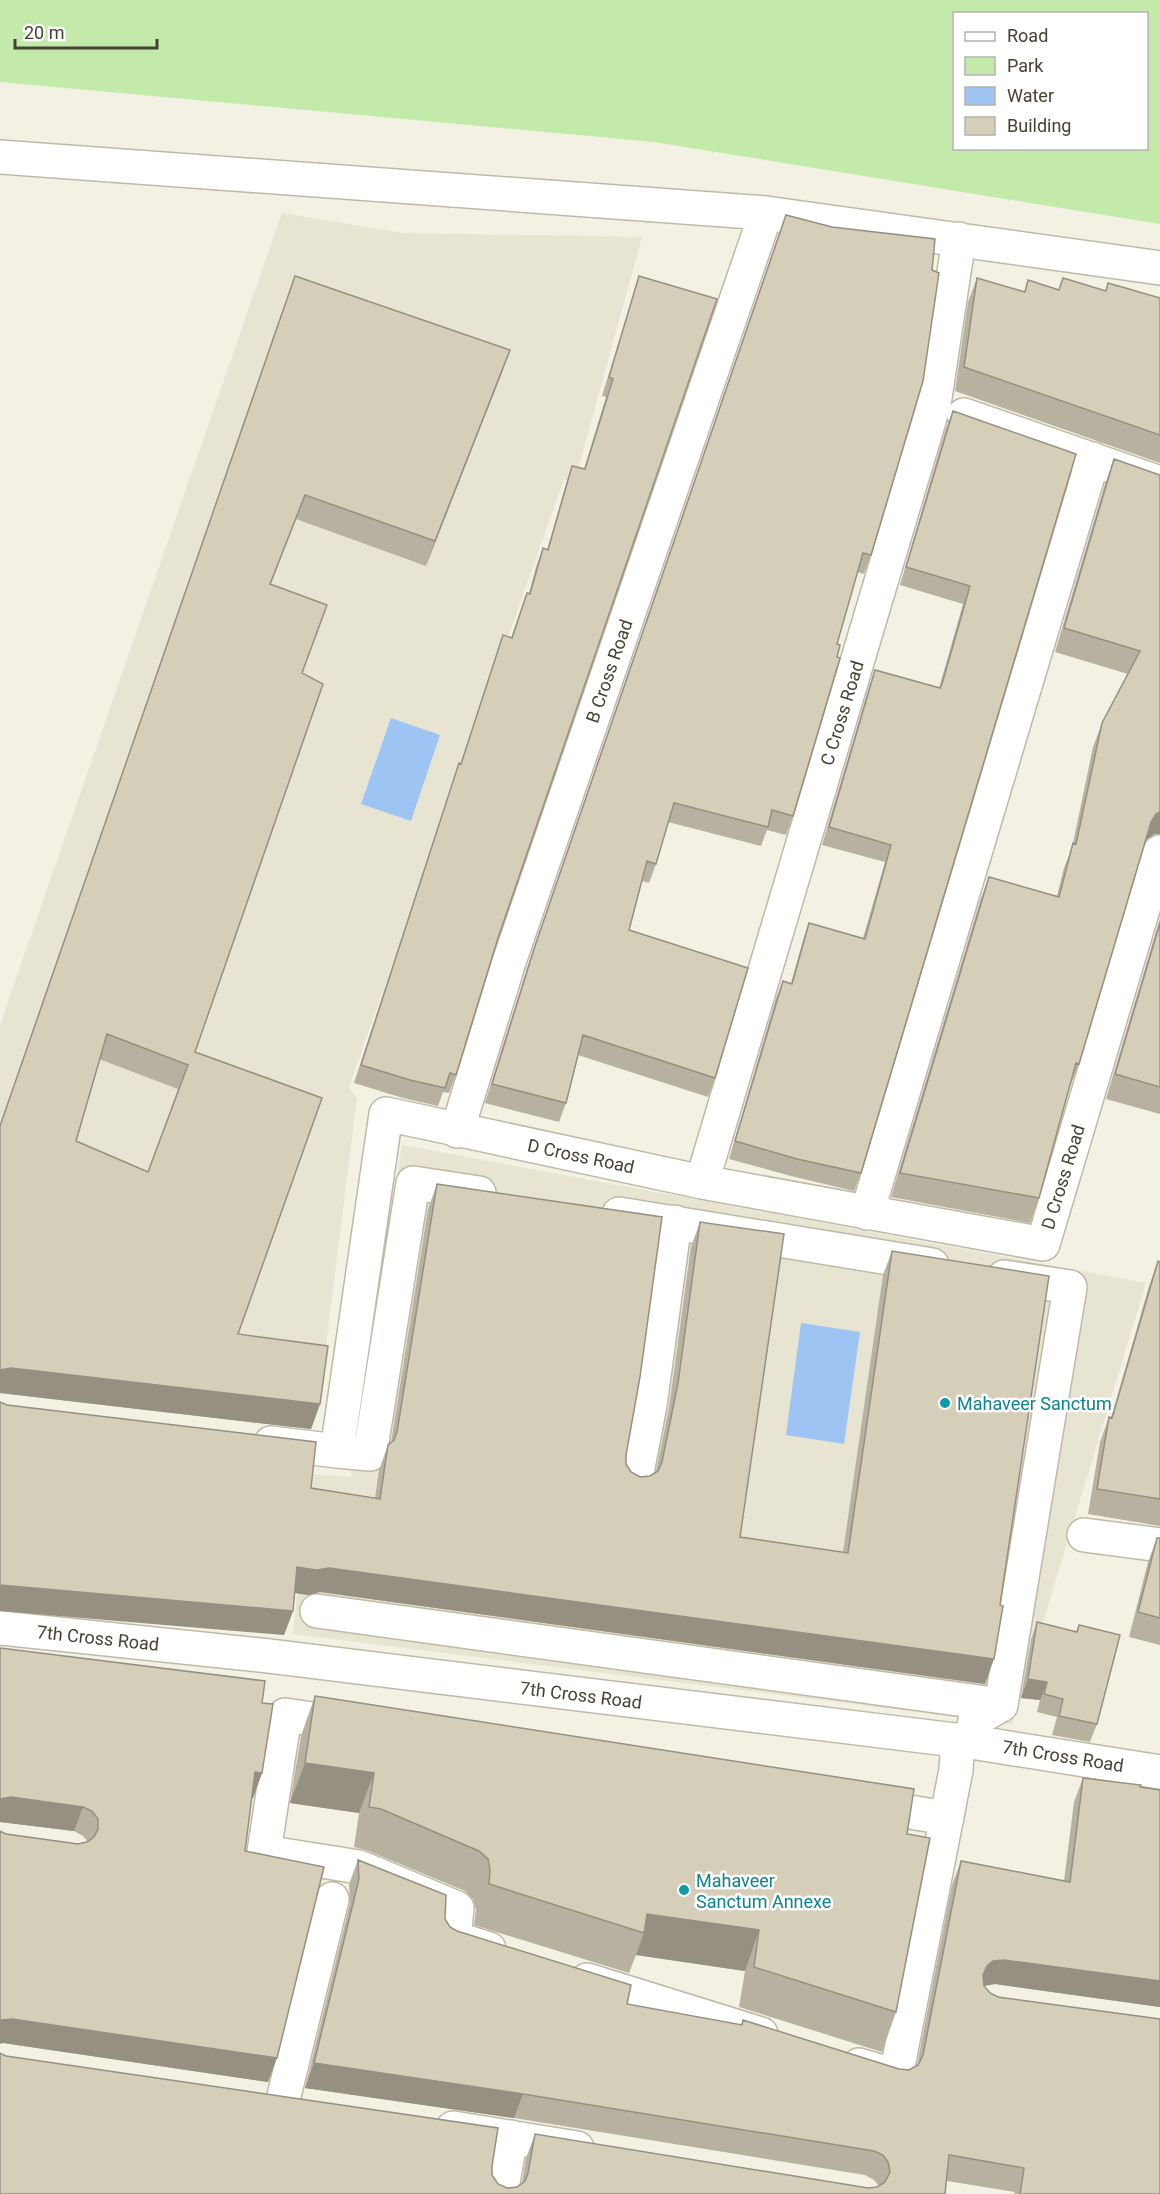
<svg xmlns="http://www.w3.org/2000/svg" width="1160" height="2194" viewBox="0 0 1160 2194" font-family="Roboto,sans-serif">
	<rect width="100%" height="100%" fill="#f3f1e4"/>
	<path fill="#e7e4d2" d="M282,213l120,20 240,4 -68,247 -10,-5 -215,608 8,11 -34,271 -323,-82v-262z
		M402,1145l744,138 -134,441 -719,-90 17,-160 41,3z"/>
	<path fill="#c4eaab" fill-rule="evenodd" d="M0,0h1160v224l-506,-82 -654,-60zM954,14h192v134h-192z"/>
	<path fill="#9dc4f3" d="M391,718l49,17 -29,86 -50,-17z
		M801,1323l59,9 -16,112 -58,-9z"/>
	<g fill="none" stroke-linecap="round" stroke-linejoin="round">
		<g stroke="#bfbaa7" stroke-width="36">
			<path id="minor" d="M0,157l766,56 394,55
				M964,415l196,68
				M457,1131l52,-169 257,-749
				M702,1182l232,-778 25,-165
				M867,1213l226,-754
				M619,1214l313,51
				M271,1443l66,8 49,-337 316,68 341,62 117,-392
				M337,1451l33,3 43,-271 66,10
				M635,1483l15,-78 25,-183
				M1084,1535l76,10
				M317,1611l684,94
				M0,1628l269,28 702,86 189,30
				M352,1725l-67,-10 -21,137 95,15 98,41 -3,30 35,11
				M971,1742l4,-22 26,-15 69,-418 -66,-10
				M865,1805l82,13
				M587,1980l174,54
				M859,2065l37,11 60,-306 2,-29
				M282,2104l50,-205
				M453,2128l124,20
				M501,2194l10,-57"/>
		</g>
		<use href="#minor" stroke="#fff" stroke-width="33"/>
	</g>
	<path fill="#b7b19f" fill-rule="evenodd" d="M779,234l92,321 -7,19 -7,-2 -20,72 -44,172 -7,19 -19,-5 -6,16 -93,-24 -12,42 -7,19 -7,-2 -13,49 86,148 -7,19 -130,-42 -12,48 -7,19 -74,-19 42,-135z
		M639,276l-141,662 -42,137 -7,18 -6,-1 -5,14 -35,-8 -49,-15 99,-302 6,-18h2l42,-128 8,3 16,-45h2l7,-26 7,-19 4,2 19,-66 6,-18 12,3 22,-72 -4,-1 31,-101z
		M977,278l47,14 4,-12 31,10 4,-12 42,13 55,7v165l-205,-72 13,-89z
		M286,301l224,49 -84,216 -130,-47 -25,65 31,89 -107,379 43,282 82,70 -9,25 -311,-36v-268zM99,1059l79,30 -30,83 -72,-31z
		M953,411l123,43 -215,719 -7,18 -63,-15 -62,-17 47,-161 7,-17 8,2 12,-43 6,-17 54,15 22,-76 -63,-17 47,-158 6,-17 64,18 24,-84 -63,-19 46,-157z
		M1114,459l46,16v359h-5l-8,5 -2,2 -66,223 -10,25 -30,109 -9,25 -139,-26 89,-296 9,-24 68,19 7,-28 8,-20 21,-101 9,-24 26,-49 -73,-22 50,-168z
		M1160,918v196l-54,-15z
		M437,1184l189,271v9l5,8 9,5 10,-1 6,-4 13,-64 22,-161 9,-25 40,315 103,15 40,-277 9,-24 93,433 -665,-92 -12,3 -13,-2 -2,18 -9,24 -277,-230 304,83 64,10 4,-28 9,-25 3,-2 37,-234z
		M1158,1261l2,1v264l-72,-12 12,-72 9,-25 2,1 38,-132z
		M1157,1538h3v107l-31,-8 19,-75z
		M1037,1622l39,10 3,-7 18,99 -7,18 -38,-7 5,-18 -20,-5 3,-12 -19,-2 10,-58z
		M0,1648l262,55v70l-9,25h-1l-7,53 32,207 -9,24 -265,-39 3,-209 72,10 10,-2 -5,-6 -9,-5 -74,-9z
		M315,1696l592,138 -11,178 -14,40 -143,-45 6,-36 -109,-16 -7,18 -155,-48 2,-15 -3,-11 -8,-8 -99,-41 -12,-3 5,-34 -69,-10 11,-67z
		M1083,1778l77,12v217l-165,-23 -11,2 176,208h-146l1,-2 -68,-11 -2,13h-945l6,-138 486,110v9l6,9 9,4 10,-1 5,-4 4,-25 9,-24 333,54 9,-1 2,-1 -5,-6 -9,-5 -351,-57 -209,-30 45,-185 -1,-19 9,-24 87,59 5,8 7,4 170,73 114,21 2,-5 156,49 10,1 8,-5 35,-180 9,-24 103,20 10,-79z"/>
	<path fill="#959082" d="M510,350l-9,25 -75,191 9,-25z
		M305,495l-9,24 -35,89 9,-24z
		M1160,812v22h-5l-8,5 -5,8 9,-25 5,-8z
		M11,1368l309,36 -9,25 -311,-36v-23z
		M297,1567l32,1 665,91 -9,25 -665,-92 -12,3 -20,-3z
		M0,1585l293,26 -9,24 -284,-24z
		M1028,1679l19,3 -7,18 -19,-2z
		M305,1763l69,10 -15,40 -69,-10z
		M255,1772l7,1 -9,25 -7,-1z
		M11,1797l72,10 -9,24 -74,-9v-23z
		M647,1914l112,16 -14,41 -109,-16 8,-22z
		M1004,1960l156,21v26l-165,-23 -11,2 -6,5 5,-16 4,-9 6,-5z
		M12,2019l265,39 -9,24 -265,-39 -3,1v-23l2,-1z
		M314,2063l209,31 -9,24 -209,-30z"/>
	<path fill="#d5ceb9" stroke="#959082" stroke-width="1.5" fill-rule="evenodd" d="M786,215l46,12 103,12 -3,31 7,3 -16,108 -52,174 -8,-2 -26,91 3,1 -3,12 3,1 -47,158 -21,-6 -4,17 -94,-24 -18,61 -9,-3 -18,69 119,38 -33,110 -132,-43 -17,68 -74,-19 42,-135z
		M295,276l215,74 -75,191 -130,-46 -35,89 57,21 -25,68 21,11 -128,368 127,46 -84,236 90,12 -8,58 -309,-36 -11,2v-244zM107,1034l81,31 -40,107 -72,-31z
		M639,276l78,23 -219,639 -42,137 -6,-2 -5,15 -35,-8 -49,-15 98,-302 2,1 42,-129 9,3 15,-45 3,1 13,-46 5,2 24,-84 13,3 28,-90 -4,-2z
		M977,278l48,14 3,-12 31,10 4,-12 43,13 2,-8 52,15v137l-196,-68z
		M953,411l123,43 -215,719 -64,-14 -62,-18 48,-160 9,3 17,-61 56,16 26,-94 -62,-18 46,-157 65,18 2,-4 28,-98 -64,-19z
		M1114,459l46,16v337l-4,2 -5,8 -72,242 -3,-1 -37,135 -139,-25 89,-296 70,20 14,-54 3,1 26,-121 38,-72 -76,-23z
		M1160,923v164l-45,-13z
		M437,1184l225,33 -22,160 -14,78v9l5,8 9,5 10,-1 8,-5 4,-9 16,-79 22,-161 84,12 -44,303 108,16 44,-302 157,25 -49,329 3,1 -9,53 -665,-91 -12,2 -20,-3 -4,44 -293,-26v-183l7,3 309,37 -5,46 69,11 8,-54 6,-5 3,-8z
		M1158,1261l2,1v237l-63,-10 12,-72 3,1z
		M1157,1538h3v80l-22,-6z
		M1037,1622l40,10 2,-7 41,10 -23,89 -38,-8 4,-17 -19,-5 3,-12 -19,-3z
		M0,1648l265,33 -3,22 11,1 -11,69 -7,-1 -10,79 79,16 -47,191 -265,-39 -10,1 -2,1v-190l6,3 72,10 9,-2 7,-5 4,-8v-10l-6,-8 -9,-4 -72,-10 -11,2z
		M315,1696l599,93 -7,45 23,4 -34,174 -142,-45 5,-37 -112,-16 -3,19 -155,-49 1,-14 -2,-11 -9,-8 -98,-42 -12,-2 5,-34 -69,-10z
		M1083,1778l58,7 -1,2 20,3v191l-156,-21 -11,1 -6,5 -4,9 1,11 6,7 8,4 162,22v175h-140l4,-26 -75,-13 -4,39h-945v-141l6,3 492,72 -6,38v9l6,9 9,4 10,-1 8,-6 3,-8 7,-39 333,54 9,-1 8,-5 5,-10 -2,-10 -5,-7 -9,-4 -351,-57 -209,-31 45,-184 -1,-19 88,35 -1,24 5,8 7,4 174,54 -4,19 115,21 1,-5 156,49 10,1 9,-5 5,-10 38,-194 109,21z"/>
	<g fill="#0f9aa8" stroke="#fff" stroke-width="2">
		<circle cx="945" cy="1403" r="6"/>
		<circle cx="684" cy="1890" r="6"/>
	</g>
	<g text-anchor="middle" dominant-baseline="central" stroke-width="5" stroke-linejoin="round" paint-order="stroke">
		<g font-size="18" fill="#464134" stroke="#fff">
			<text transform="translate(609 671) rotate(-71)">B Cross Road</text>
			<text transform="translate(842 713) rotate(-73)">C Cross Road</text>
			<text transform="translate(581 1156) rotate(12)">D Cross Road</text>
			<text transform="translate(1063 1177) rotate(-73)">D Cross Road</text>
			<text transform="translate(98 1638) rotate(6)">7th Cross Road</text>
			<text transform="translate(581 1695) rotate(7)">7th Cross Road</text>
			<text transform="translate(1063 1756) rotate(9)">7th Cross Road</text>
		</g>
		<g font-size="18" fill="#0d838f" stroke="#fff" text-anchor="start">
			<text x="957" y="1403">Mahaveer Sanctum</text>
			<text x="696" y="1880">Mahaveer<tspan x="696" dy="21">Sanctum Annexe</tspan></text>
		</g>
	</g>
	<rect x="953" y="12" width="195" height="138" fill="#ffffff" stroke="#b5b3ae" stroke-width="1.5"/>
	<rect x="965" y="32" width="30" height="9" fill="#ffffff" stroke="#b5b3ae" stroke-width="1.5"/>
	<text x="1007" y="42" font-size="18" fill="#464134">Road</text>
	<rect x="965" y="57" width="30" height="18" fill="#c4eaab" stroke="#b5b3ae" stroke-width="1.5"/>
	<text x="1007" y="72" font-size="18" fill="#464134">Park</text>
	<rect x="965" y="87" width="30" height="18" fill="#9dc4f3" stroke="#b5b3ae" stroke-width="1.5"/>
	<text x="1007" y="102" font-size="18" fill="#464134">Water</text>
	<rect x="965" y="117" width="30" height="18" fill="#d5ceb9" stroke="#b5b3ae" stroke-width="1.5"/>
	<text x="1007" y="132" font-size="18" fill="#464134">Building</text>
	<path d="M15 39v9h142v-9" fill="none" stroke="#464134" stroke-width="3"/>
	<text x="24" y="39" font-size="18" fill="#464134" stroke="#ffffff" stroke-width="4.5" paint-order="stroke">20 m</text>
</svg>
